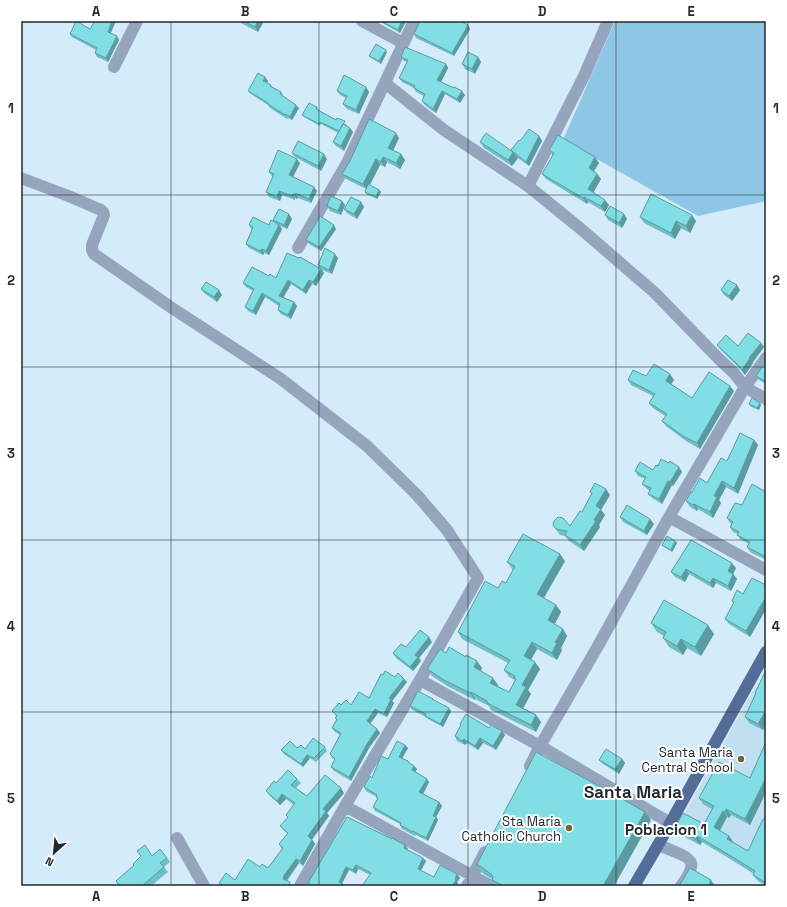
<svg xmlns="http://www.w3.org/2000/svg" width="787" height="907" viewBox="0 0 787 907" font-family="'Space Grotesk',sans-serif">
	<rect width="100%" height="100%" fill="#d4ecf9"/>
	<path fill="#c0dff0" d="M755,687l11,6v178l-87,-47z"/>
	<path fill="#8ec7e5" d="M615,21h151v180l-68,15 -135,-76z"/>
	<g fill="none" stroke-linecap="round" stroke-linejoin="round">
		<path stroke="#96a5be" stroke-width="12" d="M362,21l41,22
			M114,67l23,-46
			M385,83l59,47 84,56 53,43 74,64 64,66 15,14 11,14 21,12
			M21,178l50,19 30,13 2,2 1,3 -12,30v5l2,4 78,54 109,71 86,67 50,49 30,35 31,48 -58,102 -75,126 -45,80
			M528,186l56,-110 24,-55
			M298,248l49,-85 67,-142
			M669,517l97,53
			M420,680l120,66 130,77
			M530,766l10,-20 58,-100 71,-129 76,-130 21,-29
			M345,806l146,80
			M177,838l27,48
			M658,845c7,3 32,11 33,18 2,6 -6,18 -10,23
			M467,886l18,-34"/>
		<path stroke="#536d98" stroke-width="12" d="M634,886l24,-41 108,-193"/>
	</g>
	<path fill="#6fbfc5" d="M237,21h27l-6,11z
		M381,21h22l2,2 -5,10 -16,-9z
		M452,22l16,3 2,4 -16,27 -38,-18 -2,-4z
		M90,29l21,4 8,7 -11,22 -11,-5 -2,-4 1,-3 -24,-13 -2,-3z
		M387,52l-6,12 -10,-6 -2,-2z
		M401,57l45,7 2,4 -7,14 24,13 -5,8 -15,-9 -9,19 -5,-3 -6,-5 -3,-4 2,-5 -8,-4 -2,-4 -12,-6 -3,-4 8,-16 -3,-1z
		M478,57l3,5 -6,12 -10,-5 -3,-5z
		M265,77l3,4 -2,2 5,2 1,2 9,5 2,3v1l16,12 -7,12 -4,-2 -1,1 -17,-11 -2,-3 -17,-11 -3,-3z
		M366,87l3,5 -10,22 -12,-5 -4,-5 3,-6 -6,-3 -3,-4z
		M317,107l1,2v1l18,10 10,4v1l7,7 -9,19 -8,-5 -3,-4 5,-9 -17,-9 -1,2 -16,-9 -2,-2z
		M539,136l3,5 -13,25 -11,-8 -6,8 -28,-18 -4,-6 31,8 9,-9z
		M399,138l-6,12 8,4 4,6 -5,9 -13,-7 -2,5 -5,-2 -10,20 9,5 2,2 -4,7 -11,-5 -1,-2 1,-3 -20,-10 -4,-5z
		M549,150l50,13 -5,8 3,3 4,5 -8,13 16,13 -4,7 -17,-10 -1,2 -41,-25 -4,-5 11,-18z
		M292,153l35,6 -6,12 -26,-14z
		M300,163l-7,14 24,14 -6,12 -13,-5 -1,1 -2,-1v2l-13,-5 -2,6 -11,-4 -3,-5 7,-16h-1l-3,-4z
		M342,201l3,4 -4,10 -11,-4 -3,-5z
		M364,207l-7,12 -10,-6 -3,-4z
		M605,215l22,4 -5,9 -14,-8z
		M640,217l56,4 -6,12 -9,-5 -6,11 -31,-16z
		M292,219l-5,10 -7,-3 2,3 -13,26 -5,-2 -1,2 -14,-7 -3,-4 6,-14 -3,-5h20l7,-2 -3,-3z
		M336,229l-15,22 -12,-7 -3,-4z
		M338,258l-6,16 -10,-4 2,3 -8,13 -4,-2 -6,10 -15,-10 -8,13 11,5 3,4 -6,13 -10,-5 -3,-4 1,-4 -14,-9 -9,18 -8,-4 -3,-4 8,-16 -7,-4 -3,-4 26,-7 7,2 44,-10 -2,-3z
		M201,289l21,6 -5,7 -13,-9z
		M721,290h19l-8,11 -8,-6z
		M761,343l3,4 -11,15v1l-8,12 -6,-7 -19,-19 -3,-4 21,1z
		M766,368v16l-7,-4 -3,-4z
		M670,374l4,6 -3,4 21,14 42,-7 -34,58 -14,-8 -20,-15 -4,-5 3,-5 -12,-8 -4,-5 4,-7 -22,-11 -3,-5z
		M749,404l12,1 -2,5 -8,-3z
		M754,440l4,5 -20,49 -12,-7 -7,13 2,3 -8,15 -15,-9 -1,2 -7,-4 -4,-6 6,-9 15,-9 20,-22z
		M669,463l10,4 3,5 -9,14 -1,-1 -10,19 -10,-6 -4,-4 2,-3 -4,-3 -4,-4 3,-5 -7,-3 -3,-5 18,-1 5,-4z
		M590,492l20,3 -9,15 4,5 -6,10 1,2 -16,24 -15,-10 -4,-5 -5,-1 -7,-10 17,1 12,-14 10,-18z
		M766,492v68l-16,-8 -3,-5 2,-3 -8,-4 -4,-5 1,-1 -5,-2 -3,-5 2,-3 -2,-1 -3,-5 15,-13z
		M620,517l34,7 -7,11 -24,-13z
		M691,540l45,28 -3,6 4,5 -6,12 -15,-8 -3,5 -24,-14 -4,8 -10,-5 -4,-5z
		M675,541l2,2 -5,9 -8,-5 -2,-2z
		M565,561l-21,37 12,7 5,7 -6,12 8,5 4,7 -6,12 1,2 -5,10 -20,-11 -6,11 9,9 -12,21 3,4 -8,14 13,7 5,7 -5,10 -45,-22 -2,-4 -14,-7v1l-26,-13 -17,-11 -5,-7 19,-16 36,15 -1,3 17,14 -1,1 12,6 6,-12 -6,-3 -5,-7 4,-7 -46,-24 -4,-7 40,-44 8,-5 7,-13 -6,-8z
		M766,585v24l-16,28 -21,-13 -4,-5 9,-15 -2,-3 11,-7z
		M651,623l63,11 -13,22 -14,-8 -4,7 -14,-8 -6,-9 1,-2 -7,-4z
		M432,642l-13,16 2,3 -8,10 -17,-13 -3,-5 13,-6z
		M766,670v53l-3,7 -14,-7 -4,-6 11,-23 -1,-1z
		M383,675l12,2 9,2 3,3 -15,19 2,2 -7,14 -9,-4 -8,11 7,5 3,4 -11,15 -18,33 -17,-10 -3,-4 4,-7 -3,-2 -2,-4 10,-19 -5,-3 -3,-4 5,-8 -2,-2 2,-1 -5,-6 9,-6h10l18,-7z
		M434,700l17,11 -8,16 -15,-8 -2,-2 -14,-7 -2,-4z
		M460,724l29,4 16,7 -9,15 -13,-7 -5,7 -11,-7 -2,2 -8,-4 -2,-5 6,-11z
		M766,743v49l-16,33 -19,-10 -2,3 -2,-1 -7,14 9,5 4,6 15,9 18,-31v66l-8,-5 -5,-6 1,-1 -19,-12 -33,-20 -2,3 -21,-11 -4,-6 29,-4 8,-15 -9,-5 -4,-6 51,-20z
		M405,745l3,3 -6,11 6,2 1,2 5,3 3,3 -2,3 14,10 -6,12 16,8 3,4 -6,11 2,3 -10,21 -12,-6 -1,1 -13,-7 -2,-4v-1l-25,-13 -2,-4 5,-8 -1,-2 -11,-6 -2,-4 24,-28z
		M325,747l2,4 -11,11 -6,-4 -7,9 -19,-13 -3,-4z
		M622,759l3,4 -6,11 -16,-10 -4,-4z
		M297,779l4,4 -5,5 11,8 37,-3 -17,20 2,3 -17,23 3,5 -12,22 -4,-3 -12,18 5,5h-70l-3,-3 16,-3 25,-13 8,1 14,-19 -3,-5 9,-10 -5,-4 -3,-4 8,-9 -2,-2 8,-10 -8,-6 -6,6 -11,-10 -3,-4 10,-8z
		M347,817l58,28 3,4 -1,1 19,11 -5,10 13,6 23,-3 3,4 -3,4 1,1 -88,-8 -12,-6 -2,5 -7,-4 -7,14 -33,1 -1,-2z
		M651,820l-37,66h-118l-4,-6v-1l-10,-6 -5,-9z
		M152,856l15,2 3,4 -6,5 4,5 -17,14h-32l-3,-5z"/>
	<path fill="#5a9ba0" d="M112,21h4l-6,14 -2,-3z
		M258,21h6l-6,11 -3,-5z
		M402,21h1l2,2 -5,10 -2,-3z
		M468,25l2,4 -16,27 -2,-3z
		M117,36l2,4 -11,22 -2,-4z
		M386,50l1,2 -6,12 -2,-3z
		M478,57l3,5 -6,12 -3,-5z
		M446,64l2,4 -8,16 -3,-4z
		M265,77l3,4 -3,4 -2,-4z
		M366,87l3,5 -10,22 -3,-4z
		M442,91l3,3 -9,19 -3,-4z
		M462,91l3,4 -5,8 -3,-4z
		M296,105l3,3 -7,12 -2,-3z
		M350,128l3,4 -9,19 -3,-5z
		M396,133l3,5 -7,15 -4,-5z
		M539,136l3,5 -13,25 -3,-4z
		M513,152l5,6 -6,8 -4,-6z
		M324,154l3,5 -6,12 -3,-5z
		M401,154l4,6 -5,9 -4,-6z
		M383,157l4,5 -2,5 -4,-5z
		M595,157l4,6 -7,11 -3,-6z
		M297,159l3,4 -8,16 -3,-4z
		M376,159l4,6 -13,25 -4,-6z
		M597,174l4,5 -9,16 -4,-6z
		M314,187l3,4 -6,12 -2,-4z
		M379,190l2,2 -4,7 -1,-2z
		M279,191l3,4 -2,6 -3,-4z
		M295,193l3,5 -1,1 -3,-4z
		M292,194l3,4v2l-3,-4z
		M584,197l4,5 -1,2 -4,-6z
		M605,200l4,5 -4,7 -4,-6z
		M342,201l3,4 -4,10 -3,-4z
		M361,202l3,5 -7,12 -3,-5z
		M289,214l3,5 -5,10 -3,-4z
		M624,214l3,5 -5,9 -3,-5z
		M692,215l4,6 -6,12 -4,-7z
		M676,221l5,7 -6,11 -4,-6z
		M279,225l3,4 -13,26 -3,-4z
		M334,225l2,4 -15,22 -2,-4z
		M262,249l2,4 -1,2 -3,-4z
		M335,254l3,4 -6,16 -3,-4z
		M321,269l3,4 -8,13 -3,-4z
		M288,280l3,4 -9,16 -3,-4z
		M309,280l3,4 -6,10 -3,-4z
		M737,285l3,5 -8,11 -3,-5z
		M219,290l3,5 -5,7 -3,-5z
		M262,293l3,4 -9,18 -3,-4z
		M294,302l3,4 -6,13 -3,-4z
		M761,343l3,4 -11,15v1l-8,12 -3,-5 7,-12z
		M670,374l4,6 -4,6 -4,-5z
		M730,386l4,5 -34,58 -3,-6z
		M760,403l1,2 -2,5 -2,-2z
		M754,440l4,5 -20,49 -4,-6z
		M679,467l3,5 -9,14 -3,-4z
		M668,481l4,4 -10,19 -3,-5z
		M722,481l4,6 -7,13 2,3 -8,15 -3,-6 4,-16z
		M606,489l4,6 -9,15 4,5 -6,10 1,2 -16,24 -4,-6 14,-25 2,-14z
		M694,504l4,5 -1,2 -4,-6z
		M650,519l4,5 -7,11 -3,-4z
		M675,541l2,2 -5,9 -1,-2z
		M560,554l5,7 -23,40 -5,-7z
		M732,563l4,5 -4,8 -4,-5z
		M686,569l3,5 -4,8 -4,-5z
		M733,574l4,5 -6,12 -3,-5z
		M713,578l3,5 -3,5 -3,-5z
		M766,597v12l-16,28 -4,-6z
		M556,605l5,7 -8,15 -5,-7z
		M708,625l6,9 -13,22 -6,-9z
		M563,629l4,7 -6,12 1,2 -5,10 -5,-7 3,-11z
		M429,637l3,5 -13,16 2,3 -8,10 -3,-4 5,-12z
		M681,639l6,9 -4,7 -6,-9z
		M532,642l5,7 -8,14 -5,-7z
		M477,661l5,7 -3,6 -5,-7z
		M535,662l5,7 -12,21 3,4 -10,18 -5,-7 6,-20z
		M493,678l5,7 -3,5 -5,-7z
		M404,679l3,3 -15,19 2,2 -7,14 -3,-3 5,-16z
		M471,692l4,7v1l-5,-7z
		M449,708l2,3 -8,16 -3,-3z
		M375,709l3,4 -9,12 -2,-4z
		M765,712l1,2v9l-3,7 -5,-6z
		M536,715l5,7 -5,10 -5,-7z
		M377,729l3,4 -11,15 -18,33 -2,-4 18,-33z
		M502,731l3,4 -9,15 -3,-4z
		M480,738l3,5 -5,7 -3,-4z
		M464,739l3,4 -2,2 -3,-4z
		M405,745l3,3 -7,12 -2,-3z
		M307,755l3,3 -7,9 -2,-3z
		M622,759l3,4 -6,11 -4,-5z
		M414,766l3,3 -3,5 -2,-4z
		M766,778v14l-16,33 -5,-6z
		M427,779l2,3 -7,14 -3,-4z
		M341,788l3,5 -17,20 2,3 -18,25 -3,-5 15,-27z
		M282,794l4,5 -6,6 -3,-4z
		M439,802l3,4 -6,11 2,3 -10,21 -2,-3 7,-22z
		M726,809l5,6 -2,3 -4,-6z
		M723,811l4,6 -9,16 -4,-6z
		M645,812l6,8 -37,66h-11z
		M697,836l5,6 -2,3 -4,-6z
		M729,836l4,6 -2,3 -4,-6z
		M312,840l3,4 -12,22 -3,-5z
		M405,845l3,4 -2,2 -2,-3z
		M423,858l3,3 -6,11 -2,-3z
		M296,859l3,4 -13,18 -3,-2v-2z
		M356,865l2,4 -2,5 -3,-4z
		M346,867l3,3 -8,15 -2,-3z
		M457,874l3,4 -3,4 1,1 -1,3h-5l3,-7z
		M711,880l4,6h-4l-2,-2z"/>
	<path fill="#81dee5" stroke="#5a9ba0" d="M76,21l14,8 5,-8h17l-4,11 9,4 -11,22 -11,-5 2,-5 -27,-14z
		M243,21h15l-3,6z
		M381,21h21l-4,9z
		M420,21h30l2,1 1,-1h7l8,4 -16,28 -38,-19z
		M376,44l10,6 -7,11 -10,-5z
		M405,47l41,17 -9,16 17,8v-1l8,4 -5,8 -15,-8 -9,18 -4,-3 -7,-5 3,-7 -11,-6 1,-2 -16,-8 9,-18 -7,-3z
		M468,52l10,5 -6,12 -10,-5z
		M258,73l7,4 -2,4 8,4 -1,1 11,6 -1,2 16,11 -6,12 -4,-3 -1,1 -17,-11v-1l-20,-12z
		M344,75l22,12 -10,23 -13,-6 4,-8 -10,-5z
		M309,103l8,4 -1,2 20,11 1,-2 8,3 -6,10 -19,-9 -1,2 -17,-9z
		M369,119l27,14 -8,15 13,6 -5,9 -13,-6 -2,5 -5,-3 -13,25 -21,-10 8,-13z
		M343,124l7,4 -9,18 -8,-4z
		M529,129l10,7 -13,26 -15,-12 8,-10 1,1z
		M486,133l27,19 -5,8 -28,-18z
		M558,135l37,22 -6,11 8,6 -9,15 17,11 -4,6 -17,-9 -1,1 -41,-24 12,-21 -5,-3z
		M298,141l26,13 -6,12 -26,-13z
		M278,150l19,9 -8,16 25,12 -5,12 -14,-6 -1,2 -2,-1v2l-13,-5 -2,6 -11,-5 8,-18 -5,-2z
		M368,184l11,6 -3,7 -11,-5z
		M651,194l41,21 -6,11 -10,-5 -5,12 -31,-16z
		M331,196l11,5 -4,10 -11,-5z
		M351,197l10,5 -7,12 -10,-5z
		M610,206l14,8 -5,9 -14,-8z
		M279,209l10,5 -5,11 -11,-5z
		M320,216l14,9 -15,22 -13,-7z
		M253,217l16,8 2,-5 8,5 -13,26 -4,-2 -2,2 -14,-7 7,-17 -4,-2z
		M325,248l10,6 -6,16 -11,-5z
		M287,253l12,5 1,-1 21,12 -8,13 -4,-2 -6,10 -15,-10 -9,16 15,6 -6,13 -10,-5 2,-6 -18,-11 -9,18 -8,-4 9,-18 -11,-6 9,-16 17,9 1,-2 6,4z
		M728,280l9,5 -8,11 -8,-6z
		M206,282l13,8 -5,7 -13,-8z
		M748,333l13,10 -12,15h1l-8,12 -6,-7 -19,-18 9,-10 12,11z
		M654,364l16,10 -4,7 26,17 17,-26 21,14 -33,57 -14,-7 -21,-15 5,-7 -18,-11 6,-9 -27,-14 5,-10 13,6z
		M763,366l3,2v14l-10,-6z
		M752,398l8,5 -3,5 -8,-4z
		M740,433l14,7 -20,48 -12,-7 -8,15 3,1 -7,15 -16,-8 -1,1 -7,-4 5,-9h1l8,-14 7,5 14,-25 6,3z
		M661,459l8,4 1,-2 9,6 -9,15 -2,-1 -9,18 -11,-5 3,-6 -9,-4 4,-7 -11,-6 5,-9 13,8 3,-5 2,1z
		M595,483l11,6 -10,17 5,3 -7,11 2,1 -16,24 -15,-10 2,-4 -11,-2 -3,-4 1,-4 4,-4 5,1 7,8 10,-15 2,1 10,-19 -2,-1z
		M752,484l14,8v65l-19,-10 3,-5 -13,-7 2,-3 -9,-5 3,-5 -6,-4 8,-15 7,2z
		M627,505l23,14 -6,12 -24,-14z
		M523,534l37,20 -23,40 19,11 -8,15 15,9 -8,13 2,1 -5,10 -20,-11 -8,14 11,6 -13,23 4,2 -10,18 20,10 -5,10 -44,-22v-2l-16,-9 -1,1 -26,-13 -17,-11 13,-20 6,4 3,-6 17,10v-2l11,6 -3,6 19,11 -3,5 19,9 7,-13 -2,-1 1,-2 -11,-6 6,-10 -52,-28 27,-51 13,7 4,-7 4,2 9,-17 -8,-4z
		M667,536l8,5 -4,9 -9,-5z
		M691,540l41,23 -4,8 5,3 -5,12 -15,-8 -3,5 -24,-14 -5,8 -10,-5z
		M752,578l14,7v12l-20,34 -21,-12 9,-17 -2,-1 5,-11 6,4z
		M664,600l44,25 -13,22 -14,-8 -4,7 -14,-8 3,-6 -15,-9z
		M420,630l9,7 -14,18 3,2 -8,10 -17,-14 8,-9 5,3z
		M766,670v42h-1l-7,12 -13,-7 11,-24h-1z
		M385,671l10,6 3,-4 6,6 -15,19 2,1 -7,15 -9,-5 -8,12 10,8 -10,15 -18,33 -18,-10 4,-8 -5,-5 11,-21 -9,-5 5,-9 -2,-1 2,-2 -5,-5 7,-8 2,2 5,-5 5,5 8,-13 10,6 12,-24 2,1z
		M418,691l15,8h-1l17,9 -9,16 -15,-8 1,-2 -16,-8z
		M466,714l23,14 2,-3 11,6 -9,15 -13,-8 -5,8 -11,-7 -2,2 -7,-5 6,-11 -1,-1z
		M313,738l12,9 -11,11 -7,-3 -6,9 -20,-14 9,-9 7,7 4,-3 4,4z
		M397,741l8,4 -6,12 9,4v1l6,4 -2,4 15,9 -8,13 20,10 -6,14 3,1 -10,21 -13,-7v1l-13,-7 1,-2 -28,-16 5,-9 -2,-1 1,-2 -13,-8 6,-11 2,2 9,-22 7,3z
		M766,742v36l-21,41 -19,-10 -1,3 -2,-1 -9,16 15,9 -2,3 21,12 15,-32 3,1v63l-13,-8 2,-4 -24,-15 -34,-20 -1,3 -21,-11 8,-15 21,11 10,-18 -15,-8 20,-36 31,16z
		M606,749l16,10 -7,10 -16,-9z
		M536,752l83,45 26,15 -42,74h-99l-12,-6 1,-3 -2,-3 -14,-10z
		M288,770l9,9 -6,6 16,11 18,-21 16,13 -18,21 3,2 -18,25 4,4 -12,21 -4,-2 -13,18h1l-1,2 7,3v1l-2,3h-64l-5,-3 7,-10 9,7 13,-21 12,8 2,-3 6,4 15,-20 -4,-4 9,-11 -8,-7 8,-9 -2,-2 9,-12 -13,-9 -5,7 -11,-10 8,-10 2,2z
		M347,817l45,22v-1l13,7 -1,3 19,10 -5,11 16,8 6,-12 17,9 -2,5 1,1 -4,6h-90l9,-13 -15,-8 -3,5 -7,-3 -7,15 7,4h-37l1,-2 -2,-1z
		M145,845l7,11 8,-7 7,9 -7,5 4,4 -22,19h-22l-4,-5 18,-16 -1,-1 8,-8 -4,-5z
		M690,868l21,12 -2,4 4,2h-34z"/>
	<path fill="none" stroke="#20292e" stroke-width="1" stroke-opacity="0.55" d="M171,21v865M319,21v865M468,21v865M616,21v865M21,195h745M21,367h745M21,540h745M21,712h745"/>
	<g fill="#796332" stroke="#fff" stroke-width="1.5">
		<circle cx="741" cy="759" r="4"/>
		<circle cx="569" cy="828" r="4"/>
	</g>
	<g text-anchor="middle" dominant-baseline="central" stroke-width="4" stroke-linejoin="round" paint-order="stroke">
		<g font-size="13" fill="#20292e" stroke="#fff" text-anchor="end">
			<text x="733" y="752">Santa Maria<tspan x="733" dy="15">Central School</tspan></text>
			<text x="561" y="821">Sta Maria<tspan x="561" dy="15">Catholic Church</tspan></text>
		</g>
		<g font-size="15" font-weight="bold" fill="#20292e" stroke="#fff">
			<text x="666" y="829">Poblacion 1</text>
		</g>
		<g font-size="17" font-weight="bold" fill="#20292e" stroke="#fff">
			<text x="633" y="792">Santa Maria</text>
		</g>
	</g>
	<rect width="787" height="907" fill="none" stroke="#ffffff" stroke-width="44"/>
	<g transform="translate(54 853) rotate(207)" stroke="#ffffff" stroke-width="3" paint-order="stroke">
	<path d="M0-3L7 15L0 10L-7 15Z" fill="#20292e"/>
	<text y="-6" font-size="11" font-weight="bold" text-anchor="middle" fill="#20292e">N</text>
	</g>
	<rect x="22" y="22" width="743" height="863" fill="none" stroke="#20292e" stroke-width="1.5"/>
	<g font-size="13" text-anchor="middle" font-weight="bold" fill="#20292e">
		<text x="96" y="16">A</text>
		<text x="245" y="16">B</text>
		<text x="394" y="16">C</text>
		<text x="542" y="16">D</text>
		<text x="691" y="16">E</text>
		<text x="11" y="113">1</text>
		<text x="776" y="113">1</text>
		<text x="11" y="285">2</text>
		<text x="776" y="285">2</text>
		<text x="11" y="458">3</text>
		<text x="776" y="458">3</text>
		<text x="11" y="631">4</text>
		<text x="776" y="631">4</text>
		<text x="11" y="803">5</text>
		<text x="776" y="803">5</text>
		<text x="96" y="901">A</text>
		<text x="245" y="901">B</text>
		<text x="394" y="901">C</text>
		<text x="542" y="901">D</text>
		<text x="691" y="901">E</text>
	</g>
</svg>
